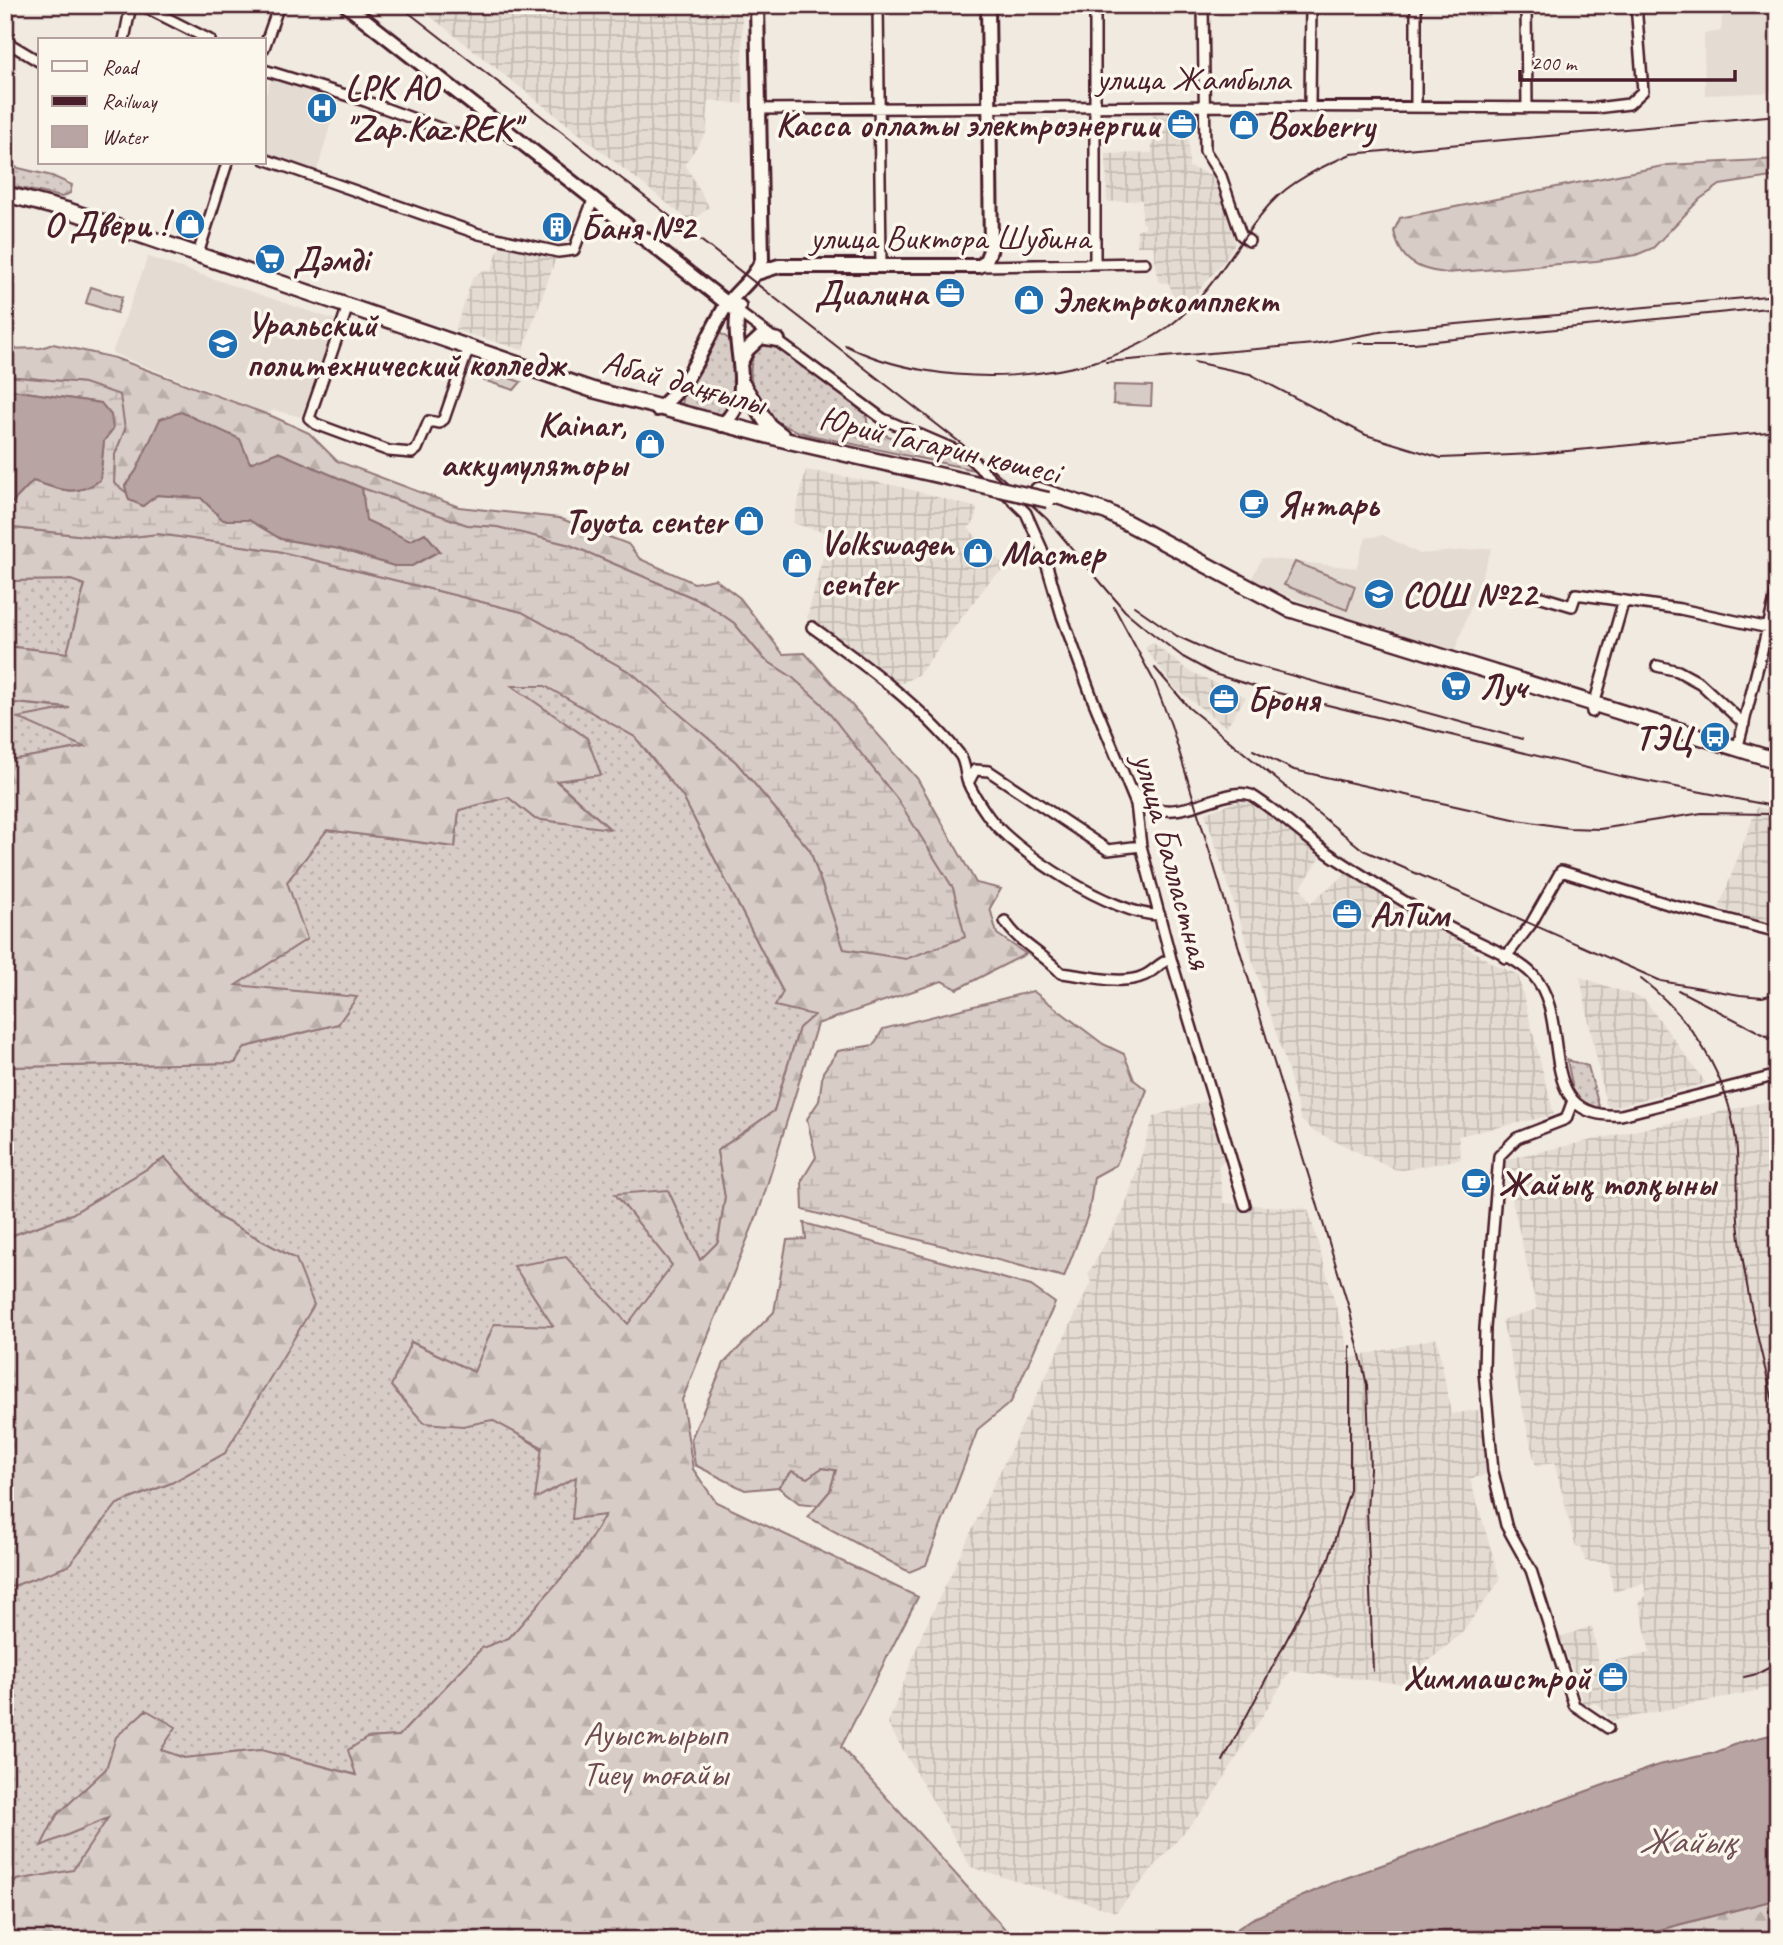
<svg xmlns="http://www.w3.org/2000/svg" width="1783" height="1945" viewBox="0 0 1783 1945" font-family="Caveat,sans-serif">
	<defs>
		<pattern id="industrial-grid" width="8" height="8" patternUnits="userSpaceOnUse" patternTransform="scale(1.75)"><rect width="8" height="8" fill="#e4dbd2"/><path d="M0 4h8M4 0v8" fill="none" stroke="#c5bcb4"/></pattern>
		<pattern id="grass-dots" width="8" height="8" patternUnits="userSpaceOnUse" patternTransform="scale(1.75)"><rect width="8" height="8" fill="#d8ccc6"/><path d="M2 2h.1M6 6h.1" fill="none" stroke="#bbafaa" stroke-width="1.8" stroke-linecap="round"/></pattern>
		<pattern id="forest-firs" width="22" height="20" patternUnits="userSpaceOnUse" patternTransform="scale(1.75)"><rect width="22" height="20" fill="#d8ccc6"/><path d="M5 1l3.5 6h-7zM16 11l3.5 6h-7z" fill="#bbafaa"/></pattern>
		<pattern id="wetland-marsh" width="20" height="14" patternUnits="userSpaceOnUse" patternTransform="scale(1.75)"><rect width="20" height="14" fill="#d8ccc6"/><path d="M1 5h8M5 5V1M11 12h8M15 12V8" fill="none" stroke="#bbafaa"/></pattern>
	</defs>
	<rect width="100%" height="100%" fill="#f0eae0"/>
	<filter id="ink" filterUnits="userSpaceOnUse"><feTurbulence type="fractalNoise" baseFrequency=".0143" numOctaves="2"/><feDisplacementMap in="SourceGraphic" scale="14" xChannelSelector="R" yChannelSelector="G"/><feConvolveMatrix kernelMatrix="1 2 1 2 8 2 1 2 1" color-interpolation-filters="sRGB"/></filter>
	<g filter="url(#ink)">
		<path fill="#e4dbd2" d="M1723,5h55v87l-73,3 -1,-61 17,-3z
			M271,79l66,22 -20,70 -53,-18v-53z
			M148,257l190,64 -37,96 -27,-7 -7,4 -155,-61z
			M1383,535l37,19 72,-6 -37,102 -140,-43 -64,-27 11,-22 94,10 10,-30z"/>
		<path fill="url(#industrial-grid)" d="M416,5h326l1,99 -34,-4 -3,33 -21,31 24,43 -18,15z
			M1152,114l36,1 1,52 25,9 21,67 -10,17 -47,54 -9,-31 -10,-1 -6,-36h-16v-17l8,-1v-5h-3v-23l-35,2 -1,-48 46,-1z
			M501,242l55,16 -33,92 -68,-20 18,-53 11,-7 7,2z
			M806,470l91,16 80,22 -2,13 -7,7 38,40 -15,11 -73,96 -22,11 -89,-68 22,-84 -36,-11z
			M1152,642l35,28 59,27 -20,30 -51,-39 -30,-40z
			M1248,798l75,56 -22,33 9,16 39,-32 141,91 28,13 36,140 -96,21 3,23 -58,11 -10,-1 -81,-39 -11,-10 -13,-50 -83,-257z
			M1757,807l21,5v116l-59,-20z
			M1580,977l64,22 62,84 -96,25 -4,-3z
			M1778,1099v587l-166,35 -15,-18 -14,3 -4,-18 -19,-51 32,-11 7,38 51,-11 -11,-51 7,-6 -2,-13 -31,9 -4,-29 -24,-2 -4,-15 -5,1 -22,-85 -18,5 -34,-147 35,-11 -34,-149z
			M1206,1101l18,59 -6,6 6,37 84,6 43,149 86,-20 14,76 27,-4 13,63 -21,6 30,101 -38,53 -61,51 -111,-13 -82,133 -92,108 -145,-45 -83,-143 34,-90 169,-352 -3,-8 36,-64 30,-94z"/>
		<path fill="url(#grass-dots)" stroke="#917678" stroke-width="2" d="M10,166l42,10 20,9 -2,8 -8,4 -56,-12z
			M720,333l9,6c3,22 20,84 -22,76 -9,-2 -18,-3 -25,-10v-9z
			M766,343l8,1 92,69 2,15 35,14 53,13 18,15c-40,-9 -81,-17 -121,-26 -22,-5 -48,-8 -68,-18 -30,-16 -44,-51 -27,-81z
			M71,580l14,4 -18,69 -62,-7v-65z
			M545,685l90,52 48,60 100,195 32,23 -16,13 -25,83 -57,40 8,46 -7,45 -18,18 -32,-70 5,75 -45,60 -74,1 -80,46 -62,-30 51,84 29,-7c55,31 76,44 113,96l-26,43 -70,80 -27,10 -83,88 -32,2 -10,37 -96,-25 -76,8 -24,-8 -15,-40 -29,27 -11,32 -49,46 -15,30 68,-28 -37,54 -56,9 -12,12v-303l63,-23 49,-62 54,-21 54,-30 71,-194 -76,-41 -55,-60 -93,56 -67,24v-171l230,-4 10,-16 93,-23 18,-27 -121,-11 52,-104 40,-52 128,17 4,-37 49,-13 27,22 74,9 -53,-48 -46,-94z
			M5,702l69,7 -54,9 65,29 -80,14z
			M1567,1060l21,6 12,44 -25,-11z"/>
		<path fill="url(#forest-firs)" stroke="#917678" stroke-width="2" d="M1778,159v17l-58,9 -20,14 -47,49 -17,7 -40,6 -150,12c-29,-3 -46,-12 -52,-42l6,-13 268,-53z
			M53,344l62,14 159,59 35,16 28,28 122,46 100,11 69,26 12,15 54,24 21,-4 25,19 43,56 22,-1 112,125 59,105 25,6 -11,19 7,26 29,20 -69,35 -15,-8 -125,43 -57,184 -78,192 11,69 23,33 202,95 -77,150 174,193h-1010v-48l12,-12 56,-10 35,-52 -67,28 16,-31 49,-46 10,-32 30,-27 30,17 -15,23 23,8 77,-8 95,25 -8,-25 19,-12 32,-2 83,-88 27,-10 70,-80 26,-43 -33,4 4,-42 -41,22 7,-52 -50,-27 -29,6 -39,-3 -33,-37 20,-44 63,30 20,-48 59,2 -39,-60 52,-9 62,67 44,-59 -57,-71 53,-4 32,70 18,-18 7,-45 -8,-46 57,-40 25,-83 15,-13 -39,-9 8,-14 -100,-195 -48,-60 -90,-51h-33l75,52 14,37 -45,6 54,48 -75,-10 -27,-22 -49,13 -4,37 -128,-17 -40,52 20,57 -71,46 121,12 -19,27 -93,23 -10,16 -230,4v-306l79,-14 -66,-29 52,-10 -65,-6v-56l62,7 18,-68 -14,-5 -66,1v-54l109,12 44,-5 120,17 244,61 110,61 104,89 74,88 34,99 -52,-272 -28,-18 -30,-36 -29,-20 -135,-58 -73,-18 -30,-2 -105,-37 -84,-36 -28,11 -114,8 -11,15 2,7 -13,-10 1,-29 10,-25 -41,-46 -79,-7v-27l36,-1z
			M471,365l50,17 -7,8 -46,-15z
			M165,1158l55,60 76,41 18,46 -89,148 -54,30 -54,21 -49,62 -63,23v-351l67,-24z
			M822,1468l14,2 -6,21 -12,14 -19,-2 -21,-16 14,-16z
			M1778,1899v41h-158z"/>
		<path fill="url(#wetland-marsh)" stroke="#917678" stroke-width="2" d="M5,376l79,7 36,12 5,34 -10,25 -1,29 13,10 2,7 28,-5 44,3 23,22h25l32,19 59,10 54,17 46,-15 -15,-18 -15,8 -45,-21 -3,-32 105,37 30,2 73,18 135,58 29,20 30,36 28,18 29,26 77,97 55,88 12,49 -59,22 -62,-10 -34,-99 -74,-88 -104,-89 -110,-61 -244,-61 -120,-17 -44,5 -109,-12v-17l28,-29c27,9 42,17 67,-1l4,-39 -3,-38 -96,-14z
			M1033,991l70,53 21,10 10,26 13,10 -31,75 -22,12 -5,35 -25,65 -261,-67 -1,-30 14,-23 -9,-38 12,-18 4,-29 15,-21 36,-6 9,-16z
			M804,1223l227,63 24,17 -44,99 -33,27 -52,136 -17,7 -101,-55 22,-26 6,-21 -14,-2 -15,10 -15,-7 -14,16 -33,3 -50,-25 -4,-26 33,-76 50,-51 13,-72 19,-1z"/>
		<path fill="#d8ccc6" stroke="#917678" stroke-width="2" d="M91,287l31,10 -5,16 -31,-10z
			M1114,385l38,1 -1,20 -38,-2z
			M1295,562l60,24 -8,24 -63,-25z"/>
		<path fill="#b8a4a2" stroke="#8c6f72" stroke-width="2" d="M5,389l96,14 10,12 2,14 -9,12 -4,39c-25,18 -39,9 -67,1l-28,29z
			M181,412l59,27 10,24 28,-11 84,36 4,32 44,21 15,-8 15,18 -28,15h-18l-54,-17 -59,-10 -32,-19h-26l-22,-22 -44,-3 -14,11 -14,-6 -4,-14 11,-15 24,-52z
			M1778,1733v166l-158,41h-399l31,-21 80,-36 327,-118 55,-12 28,-11z"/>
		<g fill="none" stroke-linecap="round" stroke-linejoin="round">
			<g stroke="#4a1f2b" stroke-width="14">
				<path id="street" d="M141,5l69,35
					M878,5l3,260
					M1203,5l2,146 16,25 20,59 8,6
					M1416,5v102
					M1526,5l1,103
					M124,40l7,-35
					M5,41l35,21
					M264,48l15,-43
					M264,70l101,31 96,35 11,-2 13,-20
					M1310,106l1,-101
					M758,109l446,-3 392,2 33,-4 14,-13 -7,-86
					M264,159l215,75 79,18 16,-2 19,-50
					M198,254l29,-91
					M1095,264v-259
					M979,266l166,-3
					M348,306l-39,112 7,6 73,27 23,2 5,-4 12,-28 10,2 5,-4 25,-72
					M738,312l145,107 84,36 59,58 16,36 20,67 31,84 43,104 5,42 30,113 74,246
					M1518,590l54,16 4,-12 104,15 98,21
					M812,627c49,35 111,80 148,128 5,7 5,17 7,25 4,11 12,23 19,33 24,37 130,104 174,102
					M1657,666l21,5 22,12 44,41
					M1592,712l31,-109
					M1737,750l41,-163
					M968,783l7,-13 14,1 119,79 33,-4
					M1132,790c35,48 87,-6 119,5 31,19 56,45 86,64 37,24 75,48 113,69 24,13 65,28 83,47 42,45 -3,146 88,140l157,-40
					M1005,921c13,22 39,33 56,52 23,2 60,13 82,3 11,-4 16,-14 28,-17
					M1505,958l26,-34 30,-53 110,34 107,27
					M1572,1103l-6,16 -49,19 -18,18 -14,172 -1,43 9,100 13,54 25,45 43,135 34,23"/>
			</g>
			<g stroke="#4a1f2b" stroke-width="18">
				<path id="secondary" d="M346,5l392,307
					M757,273l22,-7h200l6,-3 6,-15 -3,-243
					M741,362l6,-12 14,-13 17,3
					M657,409c35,-23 47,-69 69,-103 12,-17 28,-26 36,-46l-5,-255
					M722,425c38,-32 6,-78 17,-119"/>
			</g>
			<g stroke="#4a1f2b" stroke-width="19">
				<path id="primary" d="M5,194l65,17 523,179 196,51
					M742,384l27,42 13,10
					M1038,490l69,22 182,97 489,152"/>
			</g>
			<use href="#street" stroke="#fbf7ec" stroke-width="9"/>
			<use href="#secondary" stroke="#fbf7ec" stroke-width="12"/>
			<use href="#primary" stroke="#fbf7ec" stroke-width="14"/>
			<path stroke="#4a1f2b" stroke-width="2" d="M399,5l586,457 62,57 78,92 24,20 34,26 31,17 56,17 350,85 158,31
				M1353,343h61l364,-36
				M845,345c89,46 246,42 327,-21 41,-31 64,-82 98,-120 21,-23 53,-38 81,-50l427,-39
				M1106,362l208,-18 77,-14 387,-35
				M1194,362l56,12 116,61 75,23 95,-4 242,-23
				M1134,606l43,30 44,20 301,83
				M1114,607l40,74 17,44 178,583 18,77 3,84 -3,40 6,162
				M1155,668l34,40 174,142 298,131 79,14 22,2 16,-4
				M1253,750l41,20 224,50 51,8 31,1 102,-16 70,1
				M1641,979c51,39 87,97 95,162 4,30 -1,60 3,90 7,63 23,127 39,189
				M1678,990l100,52
				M1744,1677l13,-3 21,-11
				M1223,1761l105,-200 22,-71v-144"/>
			<g stroke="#4a1f2b" stroke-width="19" stroke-linecap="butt">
				<path id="primary-bridge" d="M789,441l259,59"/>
			</g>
			<use href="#primary-bridge" stroke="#fbf7ec" stroke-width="14"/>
		</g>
	</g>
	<defs>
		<g id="hospital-disc" transform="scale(1.575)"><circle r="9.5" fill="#1f6fb2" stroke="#fbf7ec"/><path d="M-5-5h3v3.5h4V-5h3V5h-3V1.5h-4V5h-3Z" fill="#fff"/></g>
		<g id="office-disc" transform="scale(1.575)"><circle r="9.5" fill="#1f6fb2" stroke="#fbf7ec"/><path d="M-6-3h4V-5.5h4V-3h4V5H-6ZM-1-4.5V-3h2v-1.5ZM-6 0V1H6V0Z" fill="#fff"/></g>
		<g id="shop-disc" transform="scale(1.575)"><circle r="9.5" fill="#1f6fb2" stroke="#fbf7ec"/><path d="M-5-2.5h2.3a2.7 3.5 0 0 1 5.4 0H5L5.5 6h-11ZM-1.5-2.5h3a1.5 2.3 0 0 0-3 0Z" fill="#fff"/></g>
		<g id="building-disc" transform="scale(1.575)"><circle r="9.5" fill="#1f6fb2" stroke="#fbf7ec"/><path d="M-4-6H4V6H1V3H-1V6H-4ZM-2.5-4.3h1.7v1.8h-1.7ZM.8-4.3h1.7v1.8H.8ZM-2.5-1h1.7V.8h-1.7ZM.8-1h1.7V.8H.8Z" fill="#fff"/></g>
		<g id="supermarket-disc" transform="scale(1.575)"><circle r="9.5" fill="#1f6fb2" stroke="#fbf7ec"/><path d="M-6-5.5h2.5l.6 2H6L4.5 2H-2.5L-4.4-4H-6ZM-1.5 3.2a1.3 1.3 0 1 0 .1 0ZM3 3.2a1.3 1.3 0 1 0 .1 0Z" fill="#fff"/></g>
		<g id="university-disc" transform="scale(1.575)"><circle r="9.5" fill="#1f6fb2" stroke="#fbf7ec"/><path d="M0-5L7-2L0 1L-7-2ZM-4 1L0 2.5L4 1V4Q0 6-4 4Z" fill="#fff"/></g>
		<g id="cafe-disc" transform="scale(1.575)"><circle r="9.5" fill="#1f6fb2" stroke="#fbf7ec"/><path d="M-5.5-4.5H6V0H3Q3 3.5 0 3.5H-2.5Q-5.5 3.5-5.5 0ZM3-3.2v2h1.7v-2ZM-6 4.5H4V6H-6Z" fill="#fff"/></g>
		<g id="school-disc" transform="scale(1.575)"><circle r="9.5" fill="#1f6fb2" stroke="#fbf7ec"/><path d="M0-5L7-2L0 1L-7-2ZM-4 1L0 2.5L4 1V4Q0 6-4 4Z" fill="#fff"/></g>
		<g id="bus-disc" transform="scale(1.575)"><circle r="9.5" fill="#1f6fb2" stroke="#fbf7ec"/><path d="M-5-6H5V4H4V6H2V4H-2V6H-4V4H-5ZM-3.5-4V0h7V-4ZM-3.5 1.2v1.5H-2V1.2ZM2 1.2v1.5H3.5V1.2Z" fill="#fff"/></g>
	</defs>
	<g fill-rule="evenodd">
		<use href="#hospital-disc" x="322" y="108"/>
		<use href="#office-disc" x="1182" y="124"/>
		<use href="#shop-disc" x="1244" y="125"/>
		<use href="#shop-disc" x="190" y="224"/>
		<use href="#building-disc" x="557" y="227"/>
		<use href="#supermarket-disc" x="270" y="259"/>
		<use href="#office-disc" x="950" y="293"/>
		<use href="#shop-disc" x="1029" y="300"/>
		<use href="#university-disc" x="223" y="344"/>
		<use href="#shop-disc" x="650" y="444"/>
		<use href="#cafe-disc" x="1254" y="504"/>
		<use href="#shop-disc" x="749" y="521"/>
		<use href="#shop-disc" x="978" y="553"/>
		<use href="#shop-disc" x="797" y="563"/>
		<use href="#school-disc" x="1379" y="594"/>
		<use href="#supermarket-disc" x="1456" y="686"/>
		<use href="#office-disc" x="1224" y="699"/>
		<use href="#bus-disc" x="1715" y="737"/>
		<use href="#office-disc" x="1347" y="914"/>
		<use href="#cafe-disc" x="1476" y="1183"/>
		<use href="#office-disc" x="1613" y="1677"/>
	</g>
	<g text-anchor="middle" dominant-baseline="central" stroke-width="7" stroke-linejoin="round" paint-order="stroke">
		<g font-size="35" fill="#4a1f2b" stroke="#fbf7ec">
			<text x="1193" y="78">улица Жамбыла</text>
			<text x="950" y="237">улица Виктора Шубина</text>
			<text transform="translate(684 382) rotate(15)">Абай даңғылы</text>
			<text transform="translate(940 445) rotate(13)">Юрий Гагарин көшесі</text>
			<text transform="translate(1173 861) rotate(75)">улица Балластная</text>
		</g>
		<g font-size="35" font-weight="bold" fill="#4a1f2b" stroke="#fbf7ec" text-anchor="start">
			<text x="345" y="88">LPK AO<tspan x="345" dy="40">"Zap.Kaz.REK"</tspan></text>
			<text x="1159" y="124" text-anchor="end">Касса оплаты электроэнергии</text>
			<text x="1267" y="125">Boxberry</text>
			<text x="167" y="224" text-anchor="end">О Двери !</text>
			<text x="580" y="227">Баня №2</text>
			<text x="293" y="259">Дəмді</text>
			<text x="927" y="293" text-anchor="end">Диалина</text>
			<text x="1052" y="300">Электрокомплект</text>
			<text x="246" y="324">Уральский<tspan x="246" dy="40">политехнический колледж</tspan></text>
			<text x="627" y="424" text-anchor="end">Kainar,<tspan x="627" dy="40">аккумуляторы</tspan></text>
			<text x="1277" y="504">Янтарь</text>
			<text x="726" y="521" text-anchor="end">Toyota center</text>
			<text x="820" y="543">Volkswagen<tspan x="820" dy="40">center</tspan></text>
			<text x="1001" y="553">Мастер</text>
			<text x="1402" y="594">СОШ №22</text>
			<text x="1479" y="686">Луч</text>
			<text x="1247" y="699">Броня</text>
			<text x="1692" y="737" text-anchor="end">ТЭЦ</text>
			<text x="1370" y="914">АлТим</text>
			<text x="1499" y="1183">Жайық толқыны</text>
			<text x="1590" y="1677" text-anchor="end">Химмашстрой</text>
		</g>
		<g font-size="35" fill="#6e4a52" stroke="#fbf7ec">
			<text x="655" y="1733">Ауыстырып<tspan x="655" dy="40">Тиеу тоғайы</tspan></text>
		</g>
		<g font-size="37" font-style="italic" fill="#704e55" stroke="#fbf7ec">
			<text x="1687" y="1840">Жайық</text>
		</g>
	</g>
	<rect width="1783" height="1945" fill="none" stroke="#fbf7ec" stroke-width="28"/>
	<rect x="14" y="14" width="1755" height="1917" fill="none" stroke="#4a1f2b" stroke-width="2.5" filter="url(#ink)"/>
	<rect x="38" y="38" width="228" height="126" fill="#fbf7ec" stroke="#b4a19f" stroke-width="2"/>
	<rect x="52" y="61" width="35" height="10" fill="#fbf7ec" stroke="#b4a19f" stroke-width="2"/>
	<text x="102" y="74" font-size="21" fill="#4a1f2b">Road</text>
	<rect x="52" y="96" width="35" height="10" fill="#4a1f2b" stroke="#b4a19f" stroke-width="2"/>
	<text x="102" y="108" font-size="21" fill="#4a1f2b">Railway</text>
	<rect x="52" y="126" width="35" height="21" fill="#b8a4a2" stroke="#b4a19f" stroke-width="2"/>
	<text x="102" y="144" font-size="21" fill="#4a1f2b">Water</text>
	<path d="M1520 70v10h215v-10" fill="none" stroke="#4a1f2b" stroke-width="3.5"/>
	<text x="1531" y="70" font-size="21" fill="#4a1f2b" stroke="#fbf7ec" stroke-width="5" paint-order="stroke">200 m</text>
</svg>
